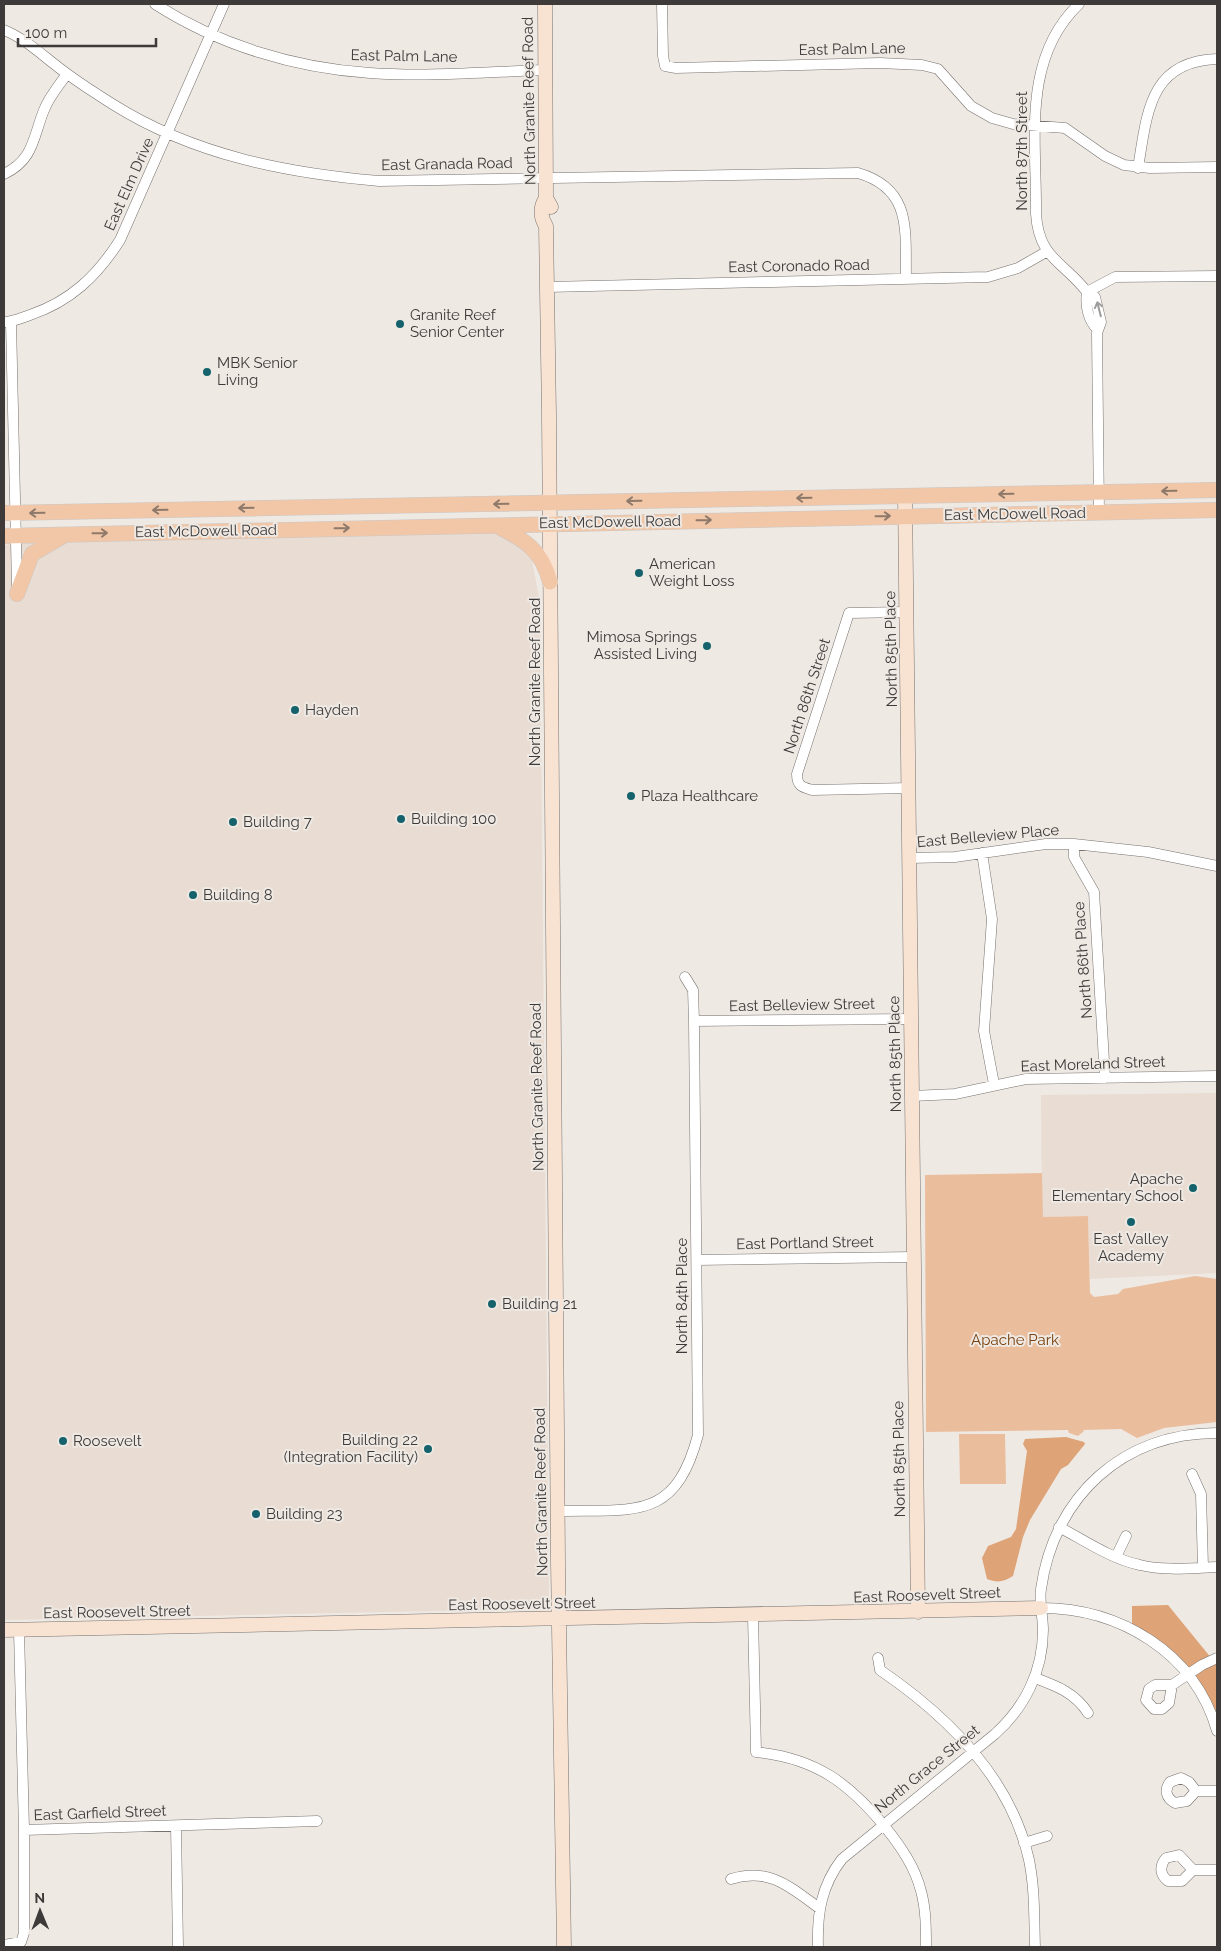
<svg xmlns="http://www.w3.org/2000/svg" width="1221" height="1951" viewBox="0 0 1221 1951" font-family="Raleway,sans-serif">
	<rect width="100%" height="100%" fill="#efe9e4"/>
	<path fill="#e9dcd3" d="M484,532l22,4 25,19 9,48 9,1000 -12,6 -533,11v-1075l21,-3z
		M1217,1093v180l-127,6 -2,-63 -46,1 -1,-122z"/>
	<path fill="#eabd9d" d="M1042,1173l1,44 45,-1 2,77 4,4 24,-3 5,-5 72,-13 22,3v143l-53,6 -27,10 -16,-9 -38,1 1,1 -6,5 -9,-3 -1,-3 -142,2 -1,-257z
		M959,1434h46l1,50h-46z"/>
	<path fill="#dea377" d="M1066,1437l18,5 1,2 -17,21 -7,4 -31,51 -7,17 -10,39c-9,6 -16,7 -26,3l-5,-21 6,-12 23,-9 5,-8 11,-78 -4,-7 2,-5z
		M1168,1605l44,54h2l3,8v64l-28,-58 -57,-44v-23z"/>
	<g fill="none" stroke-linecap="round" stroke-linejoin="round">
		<g stroke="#76716d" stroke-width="11">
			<path id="street" d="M155,4c64,41 139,64 215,69 58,4 117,-1 175,-3
				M662,4l1,52 2,10 11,2 204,-5 42,2 16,4 33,37 21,12 21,6 52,4 40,28 19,9 26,3 67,-1
				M1079,4c-58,55 -42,138 -43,210 3,45 27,47 51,78l8,5 6,25 -4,11 2,180
				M4,30c24,10 41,28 62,43 15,11 32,22 48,32 80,50 172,68 265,76l479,-8c55,16 47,59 48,106
				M1138,168c9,-54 11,-107 79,-109
				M4,174c30,-14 29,-37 40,-64 5,-13 15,-25 23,-36
				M547,287l441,-10 30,-9 28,-16
				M1087,292l28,-15 102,-1
				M1087,292c-2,13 1,28 10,37
				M4,322c9,0 17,-4 26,-7 41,-14 67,-39 90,-75l104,-236
				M11,322l6,264
				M906,612l-57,1 -52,161c0,12 5,13 15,16l98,-2
				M1074,844v13l20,35 11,186
				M982,853l10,66 -8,112 10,53
				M910,858l45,-1 91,-13h28l74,8 69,14
				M694,1021l217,-2
				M912,1096l43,-2 71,-15 191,-3
				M697,1260l217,-3
				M1192,1474l9,20 2,73
				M558,1511c76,-2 117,11 140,-76l-4,-414 -1,-31 -8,-13
				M1059,1527c25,13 52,32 81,38 25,6 51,3 77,2
				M1116,1557l10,-21
				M1041,1608c79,0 154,45 176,123
				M753,1615l3,137c60,6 93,31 130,76 15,19 29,39 35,63 5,18 5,37 5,56
				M878,1658l2,12c66,45 131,108 149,190 6,29 5,58 6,87
				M1035,1678c22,8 40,15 53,35
				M1155,1685h17l-3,18 -7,6h-8l-8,-9 3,-11z
				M1172,1685l30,-20 15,-7
				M1181,1778l8,4 7,9 -9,10 -12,2c-9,-5 -11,-13 -5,-21z
				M1196,1791h21
				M176,1826l2,121
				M24,1830l293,-9
				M1024,1843l23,-7
				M1179,1855l14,15 -11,11h-14c-8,-6 -9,-15 -2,-23z
				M1193,1870h24
				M731,1879c38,-12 59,8 88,29
				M4,1945l17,-3 3,-9v-103l-5,-200
				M818,1947c-1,-33 3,-61 24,-88l153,-125c30,-27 48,-63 48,-104 0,-13 -4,-28 -2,-41 13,-93 82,-156 176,-156"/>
		</g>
		<g stroke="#76716d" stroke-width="15">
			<path id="secondary" d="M545,4l1,194 5,9
				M546,198c-6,9 -6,19 0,28l3,189 9,1147 6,385
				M905,496l13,1116
				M4,1630l1037,-22"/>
		</g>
		<g stroke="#c9c8c8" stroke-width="16">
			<path id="primary" d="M4,513l1213,-23
				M497,526c28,14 45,24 53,56
				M4,536l1213,-26
				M17,594l15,-40 31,-18"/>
		</g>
		<use href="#street" stroke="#fff" stroke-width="10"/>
		<use href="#secondary" stroke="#f8e3d3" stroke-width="14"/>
		<use href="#primary" stroke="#f1c7a7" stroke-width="15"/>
	</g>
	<defs><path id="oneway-shaft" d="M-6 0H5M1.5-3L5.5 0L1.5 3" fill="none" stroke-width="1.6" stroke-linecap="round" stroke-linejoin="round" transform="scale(1.25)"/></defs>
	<use stroke="#9e9c9c" href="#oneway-shaft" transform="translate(1099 309) rotate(-104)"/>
	<g stroke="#8e796a">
		<use href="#oneway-shaft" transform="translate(1169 491) rotate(179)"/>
		<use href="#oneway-shaft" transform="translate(1006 494) rotate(179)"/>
		<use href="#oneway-shaft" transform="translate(804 498) rotate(179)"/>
		<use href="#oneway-shaft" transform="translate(634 501) rotate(179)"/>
		<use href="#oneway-shaft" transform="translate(501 504) rotate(179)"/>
		<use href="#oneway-shaft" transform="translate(246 508) rotate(179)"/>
		<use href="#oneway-shaft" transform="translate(160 510) rotate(179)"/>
		<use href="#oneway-shaft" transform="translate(37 513) rotate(179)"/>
		<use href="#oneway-shaft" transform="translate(883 516) rotate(-1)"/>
		<use href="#oneway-shaft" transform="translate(704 520) rotate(-1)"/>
		<use href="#oneway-shaft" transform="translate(342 528) rotate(-1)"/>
		<use href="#oneway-shaft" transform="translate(100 533) rotate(-1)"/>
	</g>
	<g fill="#15626c" stroke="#efe9e4" stroke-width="2">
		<circle cx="400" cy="324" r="5"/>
		<circle cx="207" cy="372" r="5"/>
		<circle cx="639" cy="573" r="5"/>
		<circle cx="707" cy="646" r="5"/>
		<circle cx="295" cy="710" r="5"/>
		<circle cx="631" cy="796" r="5"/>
		<circle cx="401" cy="819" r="5"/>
		<circle cx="233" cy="822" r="5"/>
		<circle cx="193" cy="895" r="5"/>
		<circle cx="1193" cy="1188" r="5"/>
		<circle cx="1131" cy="1222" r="5"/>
		<circle cx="492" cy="1304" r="5"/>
		<circle cx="63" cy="1441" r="5"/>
		<circle cx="428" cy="1449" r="5"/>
		<circle cx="256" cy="1514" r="5"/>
	</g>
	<g text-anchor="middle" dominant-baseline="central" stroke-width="4" stroke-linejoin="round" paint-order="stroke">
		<g font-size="15" fill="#3d3a39" stroke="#efe9e4">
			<text transform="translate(852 49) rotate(-1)">East Palm Lane</text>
			<text transform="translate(404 56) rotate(1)">East Palm Lane</text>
			<text transform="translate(529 101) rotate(-91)">North Granite Reef Road</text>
			<text transform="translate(1022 151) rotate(-90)">North 87th Street</text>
			<text transform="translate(447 164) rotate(-1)">East Granada Road</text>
			<text transform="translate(129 184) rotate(-66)">East Elm Drive</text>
			<text transform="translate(799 266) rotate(-1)">East Coronado Road</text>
			<text transform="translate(1015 514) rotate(-1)">East McDowell Road</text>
			<text transform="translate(610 522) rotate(-1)">East McDowell Road</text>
			<text transform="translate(206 531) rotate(-1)">East McDowell Road</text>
			<text transform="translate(891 649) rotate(-91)">North 85th Place</text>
			<text transform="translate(535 682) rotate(-90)">North Granite Reef Road</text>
			<text transform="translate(807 696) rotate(-72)">North 86th Street</text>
			<text transform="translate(988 836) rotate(-5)">East Belleview Place</text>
			<text transform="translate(1083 960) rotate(-94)">North 86th Place</text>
			<text transform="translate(802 1005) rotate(-1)">East Belleview Street</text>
			<text transform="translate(895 1054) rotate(-91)">North 85th Place</text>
			<text transform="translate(1093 1064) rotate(-2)">East Moreland Street</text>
			<text transform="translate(537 1087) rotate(-91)">North Granite Reef Road</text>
			<text transform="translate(805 1243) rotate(-1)">East Portland Street</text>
			<text transform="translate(682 1296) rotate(-90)">North 84th Place</text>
			<text transform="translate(899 1459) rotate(-91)">North 85th Place</text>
			<text transform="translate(541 1492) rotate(-91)">North Granite Reef Road</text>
			<text transform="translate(927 1595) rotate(-2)">East Roosevelt Street</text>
			<text transform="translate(522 1604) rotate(-1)">East Roosevelt Street</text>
			<text transform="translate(117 1612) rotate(-1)">East Roosevelt Street</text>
			<text transform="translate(927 1769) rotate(-39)">North Grace Street</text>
			<text transform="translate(100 1813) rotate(-2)">East Garfield Street</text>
		</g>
		<g font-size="15" fill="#3d3a39" stroke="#efe9e4" text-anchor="start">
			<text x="410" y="315">Granite Reef<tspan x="410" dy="17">Senior Center</tspan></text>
			<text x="217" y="363">MBK Senior<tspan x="217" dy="17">Living</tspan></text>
			<text x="649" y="564">American<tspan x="649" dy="17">Weight Loss</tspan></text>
			<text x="697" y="637" text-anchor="end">Mimosa Springs<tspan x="697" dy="17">Assisted Living</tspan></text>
			<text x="305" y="710">Hayden</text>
			<text x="641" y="796">Plaza Healthcare</text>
			<text x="411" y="819">Building 100</text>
			<text x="243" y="822">Building 7</text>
			<text x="203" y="895">Building 8</text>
			<text x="1183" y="1179" text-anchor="end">Apache<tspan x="1183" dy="17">Elementary School</tspan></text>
			<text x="1131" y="1239" text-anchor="middle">East Valley<tspan x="1131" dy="17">Academy</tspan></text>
			<text x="502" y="1304">Building 21</text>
			<text x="418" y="1440" text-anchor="end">Building 22<tspan x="418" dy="17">(Integration Facility)</tspan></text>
			<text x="73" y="1441">Roosevelt</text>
			<text x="266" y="1514">Building 23</text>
		</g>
		<g font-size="15" fill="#79420f" stroke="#efe9e4">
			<text x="1015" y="1340">Apache Park</text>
		</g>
	</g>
	<rect width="1221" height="1951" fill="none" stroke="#3d3a39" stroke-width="10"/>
	<g transform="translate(40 1911) rotate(359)" stroke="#efe9e4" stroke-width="4" paint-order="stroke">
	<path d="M0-4L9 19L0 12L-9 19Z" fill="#3d3a39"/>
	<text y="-8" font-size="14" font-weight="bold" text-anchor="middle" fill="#3d3a39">N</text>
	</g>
	<path d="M18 38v8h138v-8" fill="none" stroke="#3d3a39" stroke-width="2.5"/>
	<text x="25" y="38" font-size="15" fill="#3d3a39" stroke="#efe9e4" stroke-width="4" paint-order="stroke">100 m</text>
</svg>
